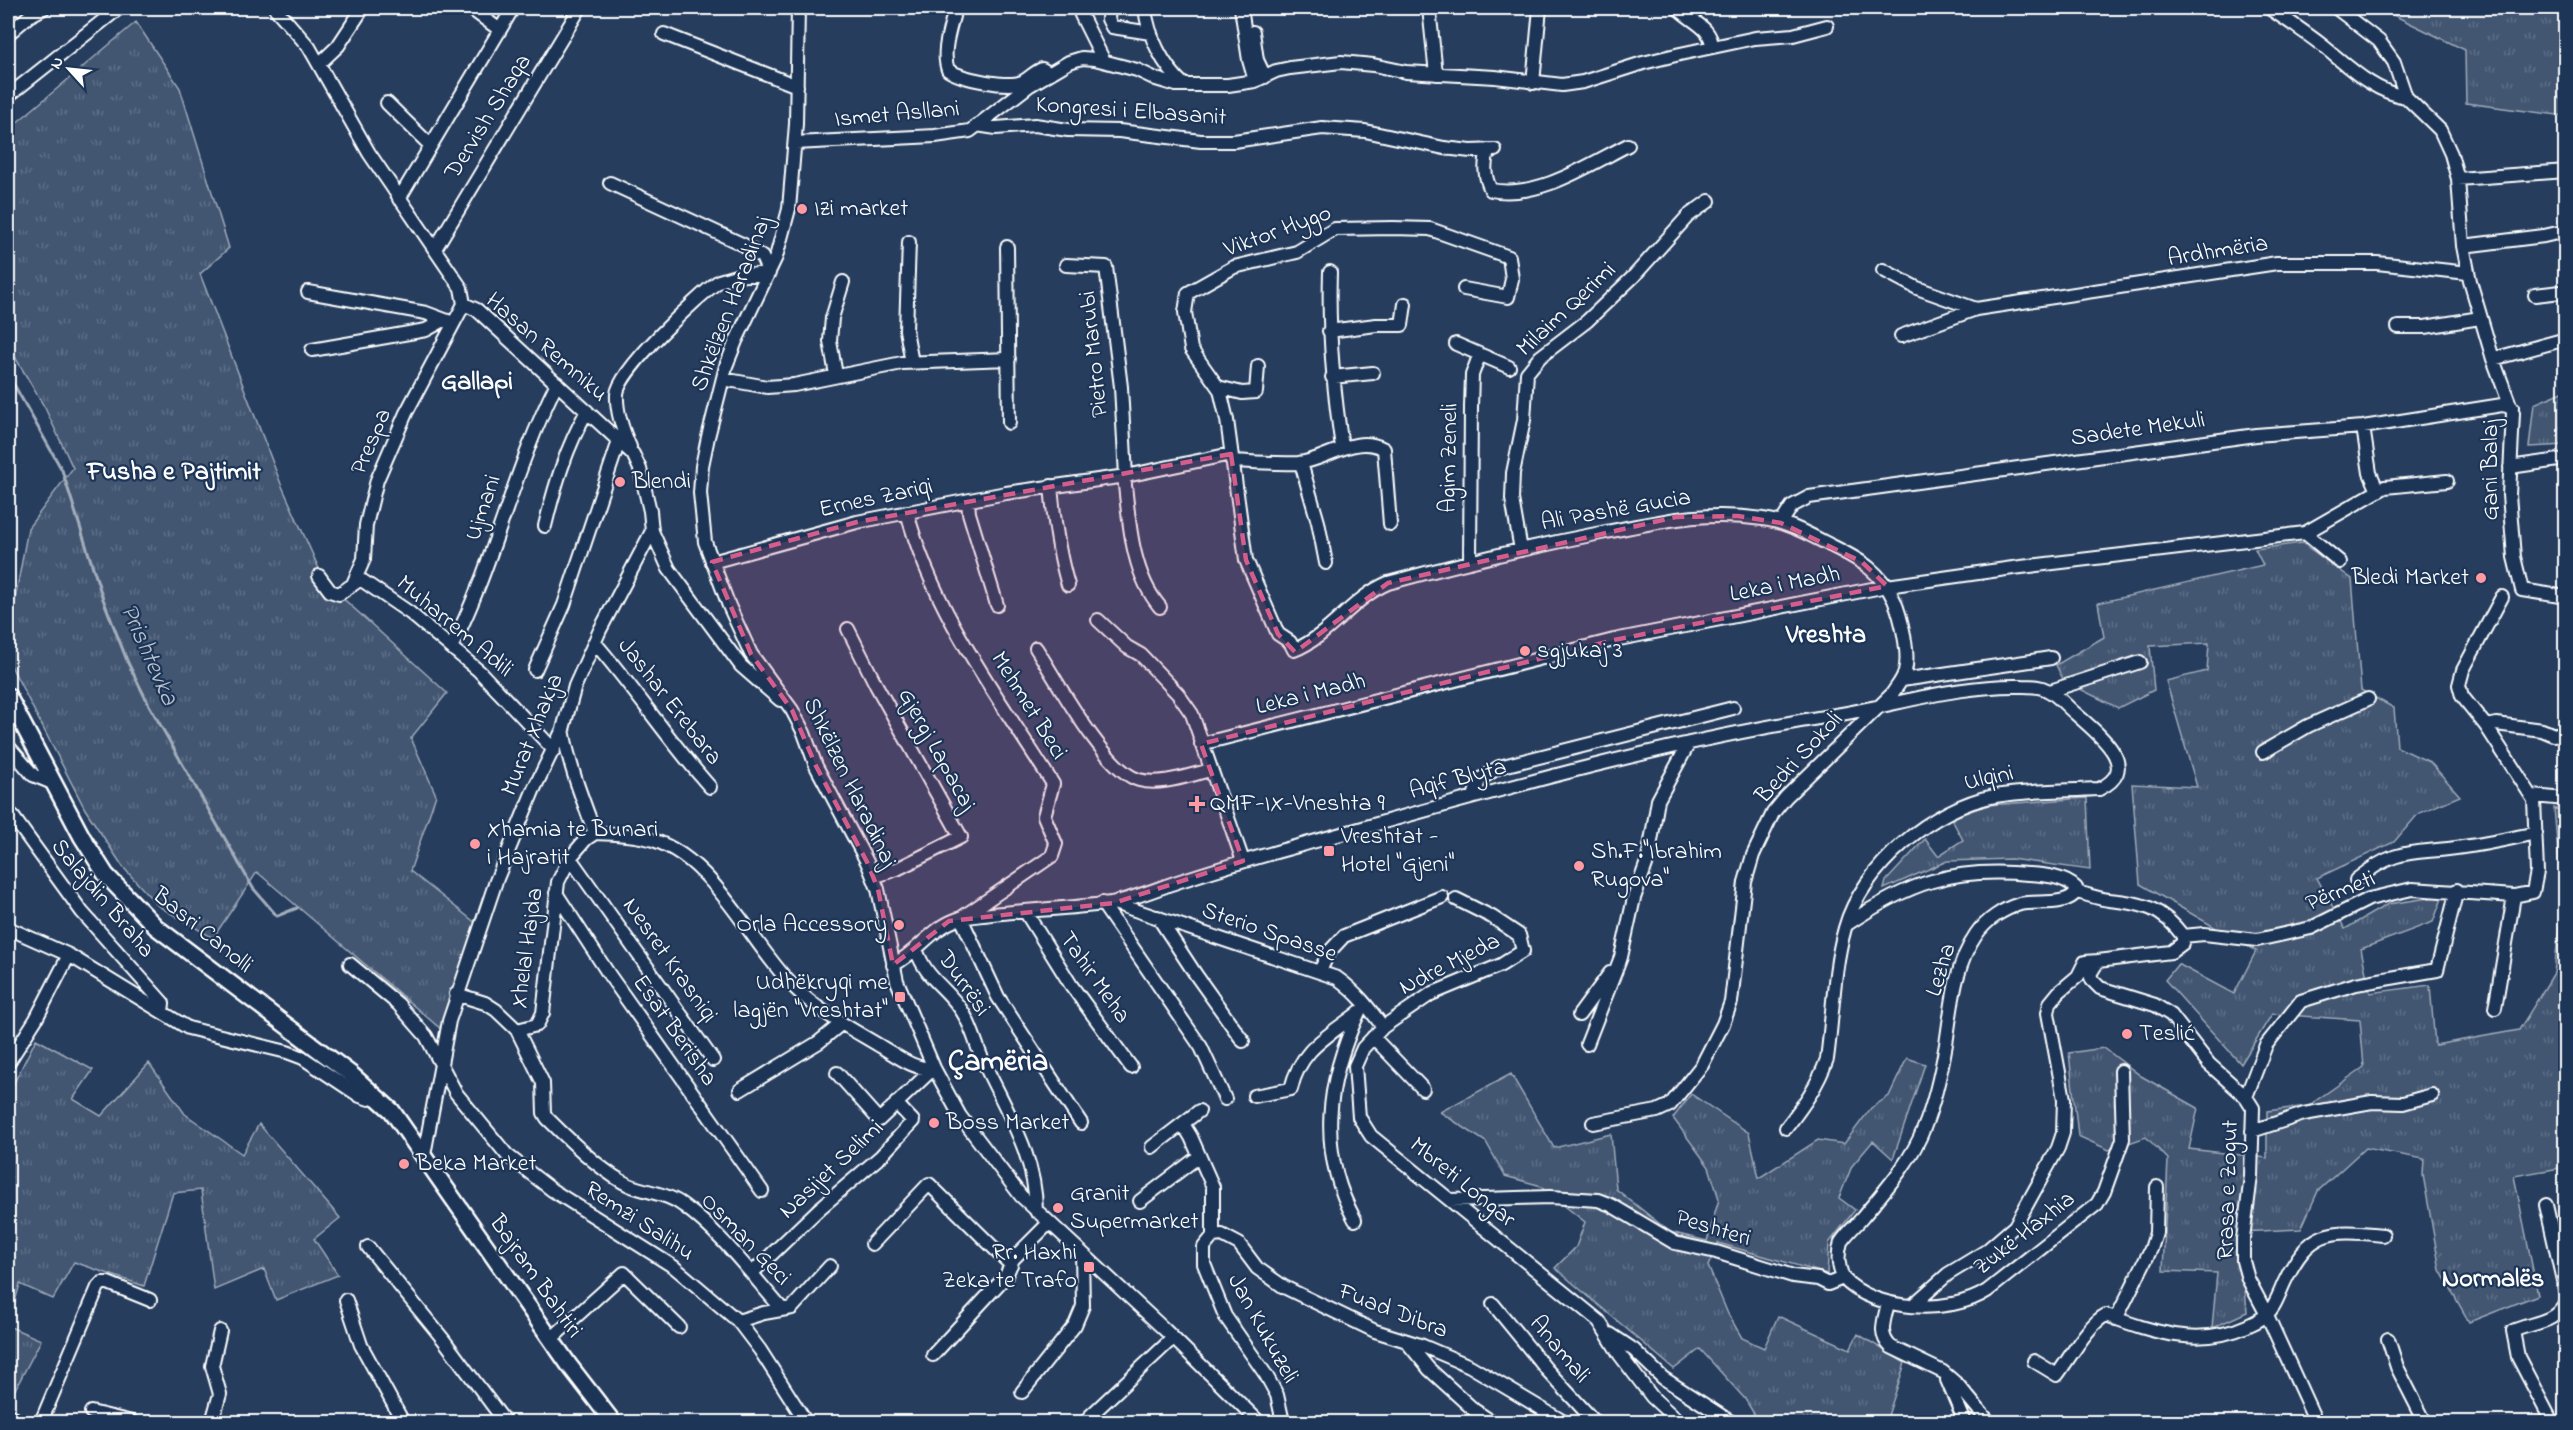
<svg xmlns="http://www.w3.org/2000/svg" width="2573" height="1430" viewBox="0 0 2573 1430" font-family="'Indie Flower',sans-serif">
	<defs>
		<pattern id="grass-tufts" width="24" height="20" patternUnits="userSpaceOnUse" patternTransform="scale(1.5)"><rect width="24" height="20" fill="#425672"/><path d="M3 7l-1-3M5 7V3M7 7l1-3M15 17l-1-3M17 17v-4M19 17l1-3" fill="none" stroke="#5e6f87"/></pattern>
	</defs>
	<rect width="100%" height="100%" fill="#263d5e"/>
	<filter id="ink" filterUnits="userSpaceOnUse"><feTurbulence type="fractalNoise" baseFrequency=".0167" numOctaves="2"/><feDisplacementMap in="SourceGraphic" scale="12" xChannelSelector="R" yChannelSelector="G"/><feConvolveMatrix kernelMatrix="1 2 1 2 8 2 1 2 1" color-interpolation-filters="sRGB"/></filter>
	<g filter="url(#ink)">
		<path fill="url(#grass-tufts)" stroke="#a0aab8" stroke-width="1.5" d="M2379,8h186v108l-99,-13 -1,-53z
			M136,22l44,66 49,160 -29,26 81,210 44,98 122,111 -36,45 25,57 -26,76 67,53 -35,106 -185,-158 -44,66 -55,-32 -35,-39 -38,-58 -77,-149 4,-44 16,-88 45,-60 -28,-60 -37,-63v-215z
			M2565,391v54l-36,2 5,-43z
			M2302,543l50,36 9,111 33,18 3,39 33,15 30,34 -41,17 -25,29 -77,36 28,51 43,-25 55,-8 -10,26 -72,27 9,44 60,-8 5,60 84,-15 35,-57 8,-73 -8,-92 11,5v354l-51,9 24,119 -69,27 -29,-52 -17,-95 1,-16 -59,-11 -47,43 -17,38 -61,3 7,80 -35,16 5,-55 -54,-2 5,-112 -22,-22 -37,13 -31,-14 -9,-83 35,-5 37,28 57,32 -9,41 78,9v-47l41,-5 56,-39 -4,-47 -88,-6 -31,50 -76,-84 13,-16 56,30 22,-43 -116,-67 -8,-100 65,3 -31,-106 41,-10 2,-28 -59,3 4,44 -36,18 -54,-27 -8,-16 48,-28 -6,-34 165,-38 -8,-16z
			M2087,798l3,72 -79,-11 -64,2 -63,28 2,-8 39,-42 13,17 25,-16 -12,-22 36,-13z
			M36,1039l57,31 -20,29 28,17 48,-53 36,51 57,40 17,-30 81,94 -26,21 24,36 -62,25 -12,-31 -50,21 -13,-100 -28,3 -29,93 -70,-24 -21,37 -33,-15 -12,42 33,14 -33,63v-308z
			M1907,1058l18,6 -32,95 -20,-18 -21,25 -13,32 16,12 -26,33 -2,31 -109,-31 -10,23 20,48 14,24 22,10 14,-32 72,33 8,-15 47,29 -19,59h-127l-14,-23 -45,-50 -26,20 -119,-101 21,-21 9,-25 -47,-37 -33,-9 -19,-34 -46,-30 71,-38 43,74 57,-14 5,55 54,43 37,9 12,-42 -10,-32 -36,-49 18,-24 58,39 10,45 59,-38 26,4 27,-36 18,-12z"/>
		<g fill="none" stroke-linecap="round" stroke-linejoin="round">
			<path stroke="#a4aebb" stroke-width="3" d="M8,374l54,96 41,129 25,64 21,42 104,183 24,28 20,-8"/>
			<g stroke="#fff" stroke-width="16">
				<path id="minor" d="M275,8l34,39 60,106 92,135 3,16 13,6 156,144 7,15 10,42 2,20 17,38 72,97 39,34
					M470,8l30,22
					M798,8l-2,116 -7,85 -13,48 -40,84 -10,25 -18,71 -6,29 -2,27 5,49 24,64 22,48 41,56 12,23 12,33 51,96 11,27 19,92 37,87 26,48 61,80 143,133 95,93
					M955,8c-4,19 -14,43 -7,62 14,9 59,18 74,12 8,-4 12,-10 20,-13l7,4 5,-2
					M1109,8l-1,11 4,8 39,6
					M1145,8c3,28 18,58 39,77
					M1241,8l8,52 6,21
					M1429,8l7,66
					M1678,8c12,13 34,19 34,39
					M2269,8c18,12 36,24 54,38 25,20 50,46 83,51
					M2336,8l43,33 15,21 12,35 34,33 11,24 7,25 5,67 7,35 23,78 20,54 -4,82 5,62 8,33 44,7
					M1081,15l23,46
					M1253,32l4,28 8,17
					M8,34l21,-18 15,-8
					M664,34l133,52
					M319,64l19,-18 25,-38
					M1533,83l7,-75
					M8,96l111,-88
					M387,103l43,42
					M977,125l19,3 39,-3 33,5 51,1 82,10h33l88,-13 43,3 79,17 27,3 24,-1
					M795,143l140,-7 35,-5 60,-46 39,-23 13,-4 13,1 42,11 19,9 20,6h52l27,-4 21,-10 14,-3 51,-6 32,3 33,7 89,5 67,8 21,-3 60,-19 37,-9 75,-16 38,-3 34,-9
					M1488,150c-4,15 -4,26 3,40 48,9 97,-25 137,-45
					M2458,179l108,-8
					M610,183l134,62 18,12 7,16 -33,3 -17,5c-21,15 -100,89 -102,113 -1,18 6,37 13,53
					M399,199l114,-191
					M909,242l-3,88 6,33
					M2463,246l81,-10 22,-5
					M1007,247l2,176
					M435,249l145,-241
					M1066,265l40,2 15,120 5,89
					M1883,270l34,18 59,21
					M1330,272c-2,61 3,115 12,175
					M1464,289l44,8 4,-18 -3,-22 -79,-28 -37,-1 -58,1 -38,23 -63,15 -46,26 -3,19 6,37 29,41 7,30 19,140 32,74 12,8 4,8c36,-14 58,-52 94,-67 70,-19 141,-36 213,-50 58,-11 101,-23 162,-14 25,3 49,17 71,28 28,14 46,24 60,53 7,16 16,54 11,71 -2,9 -8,15 -13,23l-106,103 -13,16 -20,42 -8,27 -14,120 -8,22 -21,41 -32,40 -13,6 -64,12
					M308,292l118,21 27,10
					M2535,295l26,-3 5,2
					M2398,327h27l55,-9
					M1329,331l47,-6h26l3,-21
					M1901,336l75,-27 301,-46h100l91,10
					M1456,344l53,23
					M312,350l114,-20 18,-10
					M2493,359l73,-20
					M836,375l-6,-34 2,-23 11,-36
					M1332,377l41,-4
					M723,379l44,8 27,-2 108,-22 107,-4
					M1218,387l24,6 14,-1 2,-26
					M2363,427l7,46 8,18
					M1232,461c22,1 44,3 66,2 28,-2 56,-30 86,-14l6,75
					M1301,463l17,59 8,41
					M2510,467l56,-8
					M1124,476c5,43 7,97 36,131
					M1051,486c3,34 7,66 17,99
					M968,501l1,12 28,92
					M907,512c26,100 92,186 146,272l-9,32 12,28 -4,12 -91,62 37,79 83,126
					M1781,523l11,-17 17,-9 447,-62 107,-8 139,-22 10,2
					M545,526c10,-41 21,-78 42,-115
					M2305,533l35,29
					M1521,550l-9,-51 1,-26 11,-53 3,-47 13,-16 47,-36 46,-44 55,-61 21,-15
					M712,562l145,-40 149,-29 120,-17 105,-22
					M1470,562l1,-155 1,-32 7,-19
					M319,576l11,15 9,3 19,-13h5l47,32 69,58 75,79
					M353,584l11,-25 2,-34 11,-45 29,-67 58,-109
					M1098,620l29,27 14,8 37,39 14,20 51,147
					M848,629l28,56 85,152 -64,32 -24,8
					M595,643c40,46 74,98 115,144
					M451,647c12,-21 21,-44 30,-67 25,-66 44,-134 76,-197
					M1036,648c20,31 69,123 103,132 22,6 50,-5 72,-10
					M535,670l29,-65 55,-164
					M1902,680l149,-22
					M2050,691l90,-29
					M2486,726l10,-2 46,6 12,5 7,-2 5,-5
					M563,729c6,37 19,69 32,104
					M1201,744l413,-104 273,-54 126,-18 292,-35 80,-46 62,-6
					M8,746l25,29 22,9
					M2263,752l45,-26 60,-27
					M2532,796l34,3
					M1474,797l5,-17 20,-13 234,-59
					M8,810l74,102 81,91 -1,9
					M570,858l143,202
					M2356,880c43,-35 57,-25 107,-33 25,-3 49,-9 73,-14
					M2076,892c11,2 22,7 33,8 34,3 53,8 74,36v7l-12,9 -73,9 -8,13 2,6 8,8 55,17 16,10 38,49 37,33 7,11 -2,68 -8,63v22l5,18 19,36 49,107
					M556,893l54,83 152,215
					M1456,899l36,18 27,18 4,16 -22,14 -70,29 -48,33 -20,21 -8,18 4,51 12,19 228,185 21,34 32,42 27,25
					M1102,903l99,144 24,52
					M1114,903l223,75c20,14 32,30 46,49
					M1025,911l46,74 60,82
					M1158,917l38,58 47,66
					M1846,925c62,-42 106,-58 182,-51 16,1 36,2 48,14v4
					M8,928l61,27 119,73 99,24 16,6 57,38 9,3 7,-4
					M2183,936l21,-2 53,6 54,-12 58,-29 43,-10 102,7 19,-4 4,-20 -3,-72 -48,-74 -24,-30 -3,-11 4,-15 39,-73
					M916,949c11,32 29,36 46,62 10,15 14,34 21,50 23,50 53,94 53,150
					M350,964l48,40 28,32 30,57 51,62 45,35 122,77 64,54 22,29 46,72
					M893,965c27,-14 38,-38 68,-47 50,-8 100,-8 150,-15 22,-4 45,-14 66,-21 40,-13 80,-25 121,-36 176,-49 352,-101 532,-130 64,-10 127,-32 193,-30 8,0 17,0 24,4 11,5 20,17 29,24 21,19 68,54 23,75 -34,2 -70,1 -104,7 -62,11 -133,71 -150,132 -12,42 -12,88 -18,131 -9,26 -24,47 -41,69
					M1320,971l9,-19 15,-16 98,-39
					M456,994l29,9 11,7 21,20 20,-5 6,-12 15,-131 12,-24 16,-19 9,-6c17,1 35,1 50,5 67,14 104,105 149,149 25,25 56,41 86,59 16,9 35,25 54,22
					M2495,1008l19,-112
					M1579,1015l31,-42
					M517,1030l26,53 1,30 3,5c20,20 57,56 82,67 19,8 39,8 55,21 38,28 67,68 98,103
					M1373,1037l50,52
					M1587,1044l34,-87 13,-59 14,-39 10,-59 31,-57
					M8,1063l28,-44 33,-64
					M837,1073l42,47 55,-52
					M740,1090l79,-48 23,-19
					M1254,1096l37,-7c9,-40 36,-52 67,-76
					M2246,1097l20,-52 35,-44 55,-17 81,-14 20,-80
					M1183,1124l8,13 22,50v49l-9,11v17l21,52 41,59 11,20 6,27
					M2252,1131l52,-17 68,-12 31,1 29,-8
					M1152,1147l47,-36
					M424,1155l25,-134 47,-140 37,-90 30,-62 12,-43 25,-56 52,-99
					M1450,1200l100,-3 48,3 13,5 64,38 41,9 77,24 25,3 10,5 15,-6c31,34 107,37 144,13l110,-87 7,-12 19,-53 -2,-68
					M1140,1201l58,-44
					M2546,1205l20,89
					M1355,1220c-38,-69 -29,-138 4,-208
					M1213,1236l9,-1 17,9 18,24 27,19 91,44 48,15 47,20 94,56
					M872,1244l57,-60 82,81
					M368,1247l75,92 62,83
					M752,1273l67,-64 62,-53 32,-35 -17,-18
					M1843,1278c-5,-13 -6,-22 -2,-36 6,-9 14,-16 21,-24 23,-28 49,-56 62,-90 11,-27 17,-55 22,-84 6,-38 8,-77 30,-109 10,-15 27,-26 44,-31 16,-4 46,3 56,-12
					M346,1300l15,45 42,77
					M1888,1303c-3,16 -11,31 3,44l52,25 15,13 31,37
					M1493,1304l54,66 48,52
					M1913,1305l35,-31 38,-23 29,-25 43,-78 5,-15 1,-34 -16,-86 2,-10 9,-11 19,-16 7,-14 13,-1
					M2116,1319l35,-70 5,-16 1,-46
					M738,1321l26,-8 28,-5 38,-42
					M1610,1334l24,16 29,28 68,44
					M551,1339l73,-66 55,54
					M2388,1339l9,28 28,55
					M1406,1341l23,28 45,41 18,12
					M933,1355l73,-79 7,-17 36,-36
					M2034,1361l23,14c12,-16 32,-52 49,-60 47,17 93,33 141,11 6,-3 14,-6 19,-11 9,-8 13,-21 18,-32 25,-53 44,-54 99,-48
					M1947,1380l18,42
					M1022,1392l53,-67 8,-19 -1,-53
					M91,1412l41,10
					M8,1414l11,8
					M1089,1417l84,-79
					M41,1422l57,-135 4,-4h6l42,17
					M212,1422l8,-28 -8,-28 8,-35
					M2552,1422l-34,-65 -5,-26c19,-9 43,-7 53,-30"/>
			</g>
			<g stroke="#fff" stroke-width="20">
				<path id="major" d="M8,696l74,141 24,38 50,52 196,148 40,36 177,254 44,57"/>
			</g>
			<use href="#minor" stroke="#1d3557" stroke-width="12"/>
			<use href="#major" stroke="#1d3557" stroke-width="15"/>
		</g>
	</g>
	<path fill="#d45d8c" fill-opacity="0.2" stroke="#d45d8c" stroke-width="4.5" stroke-dasharray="12 8" stroke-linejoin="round" d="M1231,454l15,106 32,74 17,18 93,-69 288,-66 62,-1 43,7 81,39 25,24 -273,54 -413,104 42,117 -129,42 -165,18 -56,44 -15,-76 -11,-27 -51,-96 -24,-56 -41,-56 -39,-92 145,-40z"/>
	<g fill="#ff9aa2" stroke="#1d3557" stroke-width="2">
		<circle cx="802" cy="209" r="6"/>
		<circle cx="620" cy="482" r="6"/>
		<circle cx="2481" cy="578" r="6"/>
		<circle cx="1525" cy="651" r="6"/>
		<path d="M1194 795h6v6h6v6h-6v6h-6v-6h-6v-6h6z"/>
		<circle cx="475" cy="844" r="6"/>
		<rect x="1323" y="845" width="12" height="12" rx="3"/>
		<circle cx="1579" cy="866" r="6"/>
		<circle cx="899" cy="925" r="6"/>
		<rect x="894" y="991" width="12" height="12" rx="3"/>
		<circle cx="2127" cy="1034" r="6"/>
		<circle cx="934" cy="1123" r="6"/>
		<circle cx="404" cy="1164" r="6"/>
		<circle cx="1058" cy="1208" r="6"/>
		<rect x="1083" y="1261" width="12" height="12" rx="3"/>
	</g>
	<g text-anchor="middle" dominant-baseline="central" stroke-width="4.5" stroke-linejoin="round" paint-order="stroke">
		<g font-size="24" fill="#fff" stroke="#1d3557">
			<text transform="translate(1131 112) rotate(4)">Kongresi i Elbasanit</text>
			<text transform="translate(897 115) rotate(-5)">Ismet Asllani</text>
			<text transform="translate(489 117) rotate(-58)">Dervish Shaqa</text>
			<text transform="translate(1278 232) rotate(-20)">Viktor Hygo</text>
			<text transform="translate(2218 252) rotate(-9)">Ardhmëria</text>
			<text transform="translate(732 304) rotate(-69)">Shkëlzen Haradinaj</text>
			<text transform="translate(1567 310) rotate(-43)">Milaim Qerimi</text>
			<text transform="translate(546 348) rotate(41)">Hasan Remniku</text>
			<text transform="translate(1095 354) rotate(-96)">Pietro Marubi</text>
			<text transform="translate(2138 430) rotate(-8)">Sadete Mekuli</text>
			<text transform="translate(372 442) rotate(-67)">Prespa</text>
			<text transform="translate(1450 458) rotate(-89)">Agim Zeneli</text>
			<text transform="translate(2491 470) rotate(-90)">Gani Balaj</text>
			<text transform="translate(876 499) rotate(-12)">Ernes Zariqi</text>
			<text transform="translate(484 508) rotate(-71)">Ujmani</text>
			<text transform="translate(1616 511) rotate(-10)">Ali Pashë Gucia</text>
			<text transform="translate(1785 585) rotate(-11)">Leka i Madh</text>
			<text transform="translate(454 627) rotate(40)">Muharrem Adili</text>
			<text transform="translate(1311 695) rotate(-14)">Leka i Madh</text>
			<text transform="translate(669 702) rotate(52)">Jashar Erebara</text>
			<text transform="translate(1028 706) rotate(58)">Mehmet Beci</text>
			<text transform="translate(533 735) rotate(-68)">Murat Xhakja</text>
			<text transform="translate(936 750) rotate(61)">Gjergj Lapacaj</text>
			<text transform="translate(1800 758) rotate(-47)">Bedri Sokoli</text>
			<text transform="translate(1989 779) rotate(-12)">Ulqini</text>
			<text transform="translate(1458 780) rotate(-15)">Aqif Blyta</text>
			<text transform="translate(849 783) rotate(64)">Shkëlzen Haradinaj</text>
			<text transform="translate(2341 892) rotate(-22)">Përmeti</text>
			<text transform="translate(102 899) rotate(50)">Salajdin Braha</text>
			<text transform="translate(202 931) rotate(39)">Basri Canolli</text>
			<text transform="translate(1269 933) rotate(19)">Sterio Spasse</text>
			<text transform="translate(528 948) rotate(-82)">Xhelal Hajda</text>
			<text transform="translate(669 961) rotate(55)">Nesret Krasniqi</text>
			<text transform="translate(1450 965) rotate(-27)">Ndre Mjeda</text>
			<text transform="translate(1942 970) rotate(-73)">Lezha</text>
			<text transform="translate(1094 978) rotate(55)">Tahir Meha</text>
			<text transform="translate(963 984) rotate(55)">Durrësi</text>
			<text transform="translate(674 1031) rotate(55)">Esat Berisha</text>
			<text transform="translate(832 1170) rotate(-43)">Nasijet Selimi</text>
			<text transform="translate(1462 1183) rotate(39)">Mbreti Longar</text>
			<text transform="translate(2229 1190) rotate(-88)">Rrasa e Zogut</text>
			<text transform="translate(639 1222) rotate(33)">Remzi Salihu</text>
			<text transform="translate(1713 1229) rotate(17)">Peshteri</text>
			<text transform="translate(2025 1234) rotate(-38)">Zukë Haxhia</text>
			<text transform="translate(745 1240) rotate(46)">Osman Geci</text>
			<text transform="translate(535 1277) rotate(55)">Bajram Bahtiri</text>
			<text transform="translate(1393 1312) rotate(21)">Fuad Dibra</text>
			<text transform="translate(1262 1329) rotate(61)">Jan Kukuzeli</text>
			<text transform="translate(1559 1350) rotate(50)">Anamali</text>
		</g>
		<g font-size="24" fill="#fff" stroke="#1d3557" text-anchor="start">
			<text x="814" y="209">Izi market</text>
			<text x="632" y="482">Blendi</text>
			<text x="2469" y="578" text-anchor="end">Bledi Market</text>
			<text x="1537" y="651">sgjukaj 3</text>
			<text x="1210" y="804">QMF-IX-Vneshta 9</text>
			<text x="487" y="830">Xhamia te Bunari<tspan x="487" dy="28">i Hajratit</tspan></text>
			<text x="1341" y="837">Vreshtat -<tspan x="1341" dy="28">Hotel "Gjeni"</tspan></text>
			<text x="1591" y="852">Sh.F."Ibrahim<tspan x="1591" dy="28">Rugova"</tspan></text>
			<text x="887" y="925" text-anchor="end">Orla Accessory</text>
			<text x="888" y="983" text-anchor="end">Udhëkryqi me<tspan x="888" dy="28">lagjën "Vreshtat"</tspan></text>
			<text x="2139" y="1034">Teslić</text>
			<text x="946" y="1123">Boss Market</text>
			<text x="416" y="1164">Beka Market</text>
			<text x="1070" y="1194">Granit<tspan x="1070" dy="28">Supermarket</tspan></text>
			<text x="1077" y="1253" text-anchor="end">Rr. Haxhi<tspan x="1077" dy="28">Zeka te Trafo</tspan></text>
		</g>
		<g font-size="26" font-weight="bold" fill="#fff" stroke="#1d3557">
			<text x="477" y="383">Gallapi</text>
			<text x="174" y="473">Fusha e Pajtimit</text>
			<text x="1826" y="636">Vreshta</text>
			<text x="2493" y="1280">Normalës</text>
		</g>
		<g font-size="26" font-style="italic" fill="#bbc2cc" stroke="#1d3557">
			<text transform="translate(148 655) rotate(66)">Prishtevka</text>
		</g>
		<g font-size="30" font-weight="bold" fill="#fff" stroke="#1d3557">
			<text x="998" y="1063">Çamëria</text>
		</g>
	</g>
	<rect width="2573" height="1430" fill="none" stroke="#1d3557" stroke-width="30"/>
	<rect x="15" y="15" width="2543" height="1400" fill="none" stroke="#fff" stroke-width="2" filter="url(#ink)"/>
	<g transform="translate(69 69) rotate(297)" stroke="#1d3557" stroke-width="4.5" paint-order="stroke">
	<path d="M0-4.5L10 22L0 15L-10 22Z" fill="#ffffff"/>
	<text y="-9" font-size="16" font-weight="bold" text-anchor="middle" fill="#ffffff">N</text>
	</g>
</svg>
